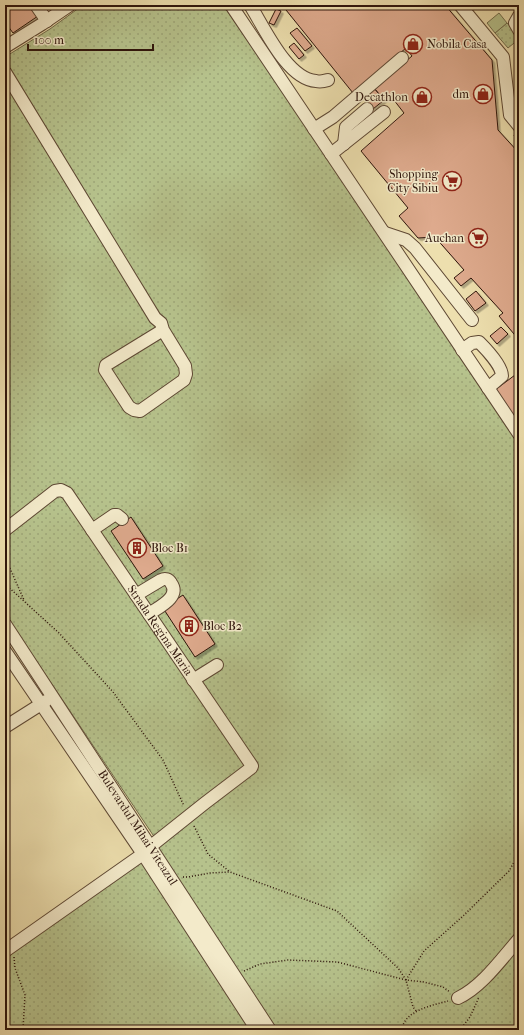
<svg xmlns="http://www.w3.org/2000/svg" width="524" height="1035" viewBox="0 0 524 1035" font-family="'IM FELL French Canon',serif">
	<defs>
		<pattern id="grass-dots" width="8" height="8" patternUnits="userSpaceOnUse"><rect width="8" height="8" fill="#b6c28c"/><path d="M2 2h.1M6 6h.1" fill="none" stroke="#9da678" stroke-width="1.8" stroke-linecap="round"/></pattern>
		<filter id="shadow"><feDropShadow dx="2.5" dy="2.5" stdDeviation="0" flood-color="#0004"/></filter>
	</defs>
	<rect width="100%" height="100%" fill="#eddfae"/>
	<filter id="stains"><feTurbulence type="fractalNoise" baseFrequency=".005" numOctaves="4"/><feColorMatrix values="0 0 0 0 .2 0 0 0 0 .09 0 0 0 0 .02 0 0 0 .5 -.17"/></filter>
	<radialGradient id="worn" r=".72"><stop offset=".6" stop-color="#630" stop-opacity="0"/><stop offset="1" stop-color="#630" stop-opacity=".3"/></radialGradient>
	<path fill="url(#grass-dots)" stroke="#726c4c" d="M83,5h140l143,208 153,228v589h-514v-83l150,-109 -150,-224v-557l45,-28z
		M507,23l12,13v3l-11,9 -13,-15z"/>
	<path fill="#b6c28c" stroke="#726c4c" d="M499,13l8,10 -12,10 -8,-10z"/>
	<path fill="#deaa8d" stroke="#2f150c" filter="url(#shadow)" d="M6,5h24l8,11 -25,17 -8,-11v-16z
		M282,5h163l47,55 6,70 21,23v187l-20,-24 4,-3 -32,-35 -10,8 -7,-8 10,-8 -29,-33 -17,1 -19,-22 9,-8 -47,-57 43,-38 -14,-18 -6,5 -10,-12 38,-32 -6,-8 -53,45z
		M276,9l5,2 -7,14 -5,-2z
		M297,28l15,18 -7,5 -15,-18z
		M294,43l10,12 -5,4 -10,-12z
		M374,88l10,12 -11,9 -10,-12z
		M476,291l10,12 -11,8 -9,-12z
		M501,327l7,7 -11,10 -7,-8z
		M519,372v52l-24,-34z
		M131,517l32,49 -20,13 -32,-48z
		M183,595l32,49 -20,13 -32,-49z"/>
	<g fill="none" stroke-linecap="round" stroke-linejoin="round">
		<g stroke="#5e4834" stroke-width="14">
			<g id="minor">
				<path d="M36,5l11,16"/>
				<path d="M231,5l288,429"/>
				<path d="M250,5c14,22 37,74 66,76 4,1 9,0 12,-1"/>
				<path d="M460,5l43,52 7,58 9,11"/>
				<path d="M519,16l-4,7 4,7"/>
				<path d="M5,47l37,-23 28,-19"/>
				<path d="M5,72l150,246 6,5 2,7 22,36 1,8 -2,6 -44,31 -6,-1 -5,-3 -24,-37 1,-5 57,-35"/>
				<path d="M314,129l19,-12 69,-59"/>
				<path d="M344,144l2,-17 21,-18"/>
				<path d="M331,154l53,-42"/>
				<path d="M385,233l21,7 9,8 57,72"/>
				<path d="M462,350l10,-7 7,-1c7,7 23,24 23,34l-14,12"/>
				<path id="s1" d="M5,530l50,-39 6,-1 6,3 185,273 -1,2 -46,35 -54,43 -8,8 -138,97"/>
				<path d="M92,530l22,-15h3l5,4"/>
				<path d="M136,595l25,-15c4,-2 8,-1 10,3 10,14 -12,24 -22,31"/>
				<path id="s2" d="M5,624l265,406"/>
				<path d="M5,651l138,203 114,176"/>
				<path d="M193,680l24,-15"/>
				<path d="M5,727l41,-26"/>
				<path d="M458,998c24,-11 44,-40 61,-59"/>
			</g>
		</g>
		<path stroke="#2f150c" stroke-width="1.5" stroke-dasharray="1 2" stroke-linecap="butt" d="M514,135l5,6
			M5,557l19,43
			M5,584l54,49 54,59 50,68 21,46
			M194,826l14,28 22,18
			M183,877h5l22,-4 20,-1 107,39 61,57 8,12 7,27 4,5
			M14,957l1,11 10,27 -2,35
			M244,971l16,-7 28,-4 49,2 69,18 18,2 19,5 7,5
			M406,980l18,-29 40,-36 45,-44 10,-18
			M347,1030c15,-3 31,-5 46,0
			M402,1030c1,-19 31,-25 46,-29
			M460,1030l10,-13 9,-20
			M512,1030l7,-9"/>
		<use href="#minor" stroke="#f3eaca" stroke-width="12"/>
	</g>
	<defs>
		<g id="shop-ring" transform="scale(1)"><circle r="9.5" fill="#f3eaca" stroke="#8f2418" stroke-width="1.5"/><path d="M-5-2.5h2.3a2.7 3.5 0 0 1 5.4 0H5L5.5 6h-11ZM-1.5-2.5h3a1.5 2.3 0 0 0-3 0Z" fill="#8f2418"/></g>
		<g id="supermarket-ring" transform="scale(1)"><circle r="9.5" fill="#f3eaca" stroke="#8f2418" stroke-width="1.5"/><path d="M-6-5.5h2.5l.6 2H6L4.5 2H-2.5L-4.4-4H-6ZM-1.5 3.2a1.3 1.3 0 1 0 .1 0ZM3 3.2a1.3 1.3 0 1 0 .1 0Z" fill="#8f2418"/></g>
		<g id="building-ring" transform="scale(1)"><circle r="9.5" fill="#f3eaca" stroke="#8f2418" stroke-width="1.5"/><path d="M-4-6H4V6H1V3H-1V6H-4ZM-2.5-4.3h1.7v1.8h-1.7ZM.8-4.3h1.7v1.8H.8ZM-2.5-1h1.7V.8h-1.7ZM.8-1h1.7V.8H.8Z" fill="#8f2418"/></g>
	</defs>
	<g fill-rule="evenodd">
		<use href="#shop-ring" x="413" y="44"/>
		<use href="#shop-ring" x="483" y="94"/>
		<use href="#shop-ring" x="422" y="97"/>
		<use href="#supermarket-ring" x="452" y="181"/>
		<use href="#supermarket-ring" x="478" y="238"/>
		<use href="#building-ring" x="137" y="548"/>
		<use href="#building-ring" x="189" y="626"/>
	</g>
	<g text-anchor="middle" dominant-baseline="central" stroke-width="3" stroke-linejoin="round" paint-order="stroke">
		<g font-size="12" fill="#2f150c" stroke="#f3eaca" text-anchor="end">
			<text x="427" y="44" text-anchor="start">Nobila Casa</text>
			<text x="469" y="94">dm</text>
			<text x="408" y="97">Decathlon</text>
			<text x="438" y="174">Shopping<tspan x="438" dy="14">City Sibiu</tspan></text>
			<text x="464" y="238">Auchan</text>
			<text x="151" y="548" text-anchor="start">Bloc B1</text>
			<text x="203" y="626" text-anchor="start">Bloc B2</text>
		</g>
		<g font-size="12" fill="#2f150c" stroke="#f3eaca">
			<text stroke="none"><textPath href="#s1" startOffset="242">Strada Regina Maria</textPath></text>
			<text stroke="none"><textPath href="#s2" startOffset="243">Bulevardul Mihai Viteazul</textPath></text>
		</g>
	</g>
	<rect width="524" height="1035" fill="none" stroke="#eddfae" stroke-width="20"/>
	<rect x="6" y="6" width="512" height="1023" fill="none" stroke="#2f150c" stroke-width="2"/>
	<rect x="10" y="10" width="504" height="1015" fill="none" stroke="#2f150c"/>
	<path d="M28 44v6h125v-6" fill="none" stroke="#2f150c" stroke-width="2"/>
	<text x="34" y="44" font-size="12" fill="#2f150c" stroke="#f3eaca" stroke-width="3" paint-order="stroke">100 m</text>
	<rect width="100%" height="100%" filter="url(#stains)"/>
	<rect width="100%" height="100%" fill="url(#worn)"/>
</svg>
